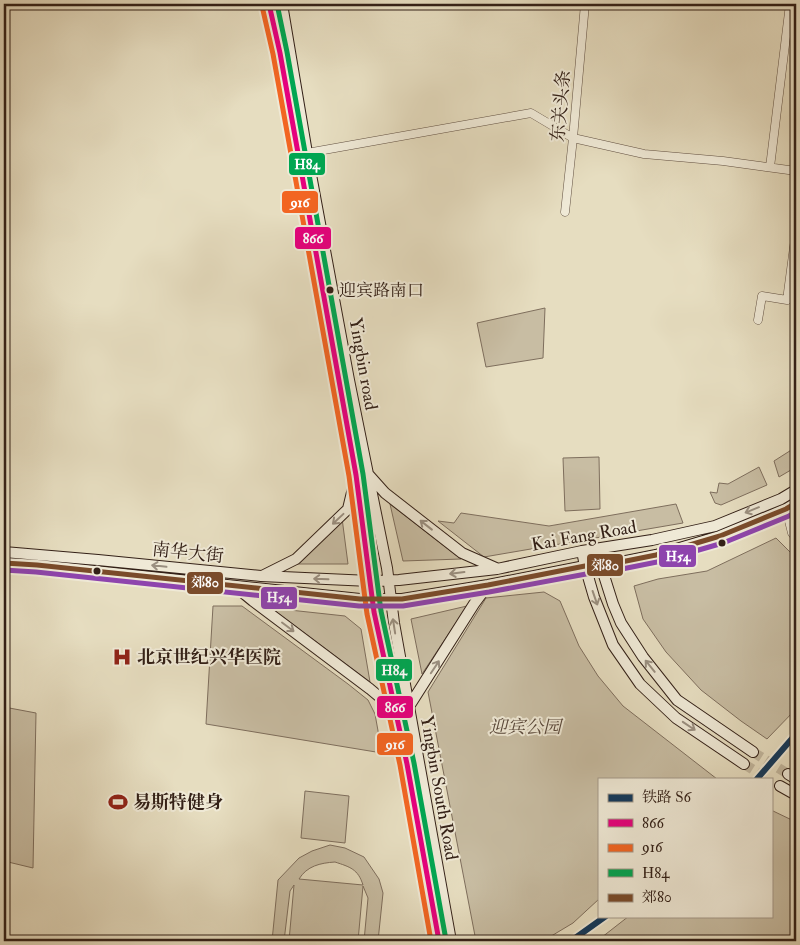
<svg xmlns="http://www.w3.org/2000/svg" width="800" height="945" viewBox="0 0 800 945" font-family="'IM FELL Double Pica','Noto Serif SC',serif">
	<rect width="100%" height="100%" fill="#e6ddc0"/>
	<filter id="stains"><feTurbulence type="fractalNoise" baseFrequency=".004" numOctaves="4"/><feColorMatrix values="0 0 0 0 .2 0 0 0 0 .09 0 0 0 0 .02 0 0 0 .5 -.17"/></filter>
	<radialGradient id="worn" r=".72"><stop offset=".6" stop-color="#630" stop-opacity="0"/><stop offset="1" stop-color="#630" stop-opacity=".3"/></radialGradient>
	<path fill="#c8bda3" stroke="#7e6e5d" fill-rule="evenodd" d="M545,308l-2,50 -57,9 -9,-44z
		M796,447v20l-17,10 -5,-16z
		M599,457l1,52 -35,2 -2,-53z
		M759,467l8,18 -46,20 -6,-2 -5,-11 7,1 2,-10 9,1z
		M390,504l71,55 -58,2z
		M676,504l7,19 -199,34 -46,-36 16,2 7,-10 88,13z
		M342,518l6,46h-55z
		M776,538l20,20v151l-29,30 -26,-18 -40,-31 -35,-38 -23,-33 -9,-33 24,-7 49,-8z
		M544,592l16,9 19,45 19,30 25,30 94,73h-118v120l-26,24 -30,18h-67l-48,-249 58,-94z
		M213,606h29l106,78 20,16 7,14 7,39 -176,-29z
		M467,606l-45,68 -11,-55z
		M271,608l74,8 16,13 9,53z
		M4,707l32,6 -3,155 -29,-7z
		M305,791l44,5 -4,47 -44,-5z
		M771,810l25,12v119h-199l32,-25h142z
		M330,845l15,3 19,9 15,22 4,14 -5,48h-14l4,-43 -5,-12 -5,55h-69l5,-56 -4,6 -6,50h-12l6,-61 21,-22 13,-7zM335,862c15,5 23,7 28,23l-64,-6c8,-13 21,-16 36,-17z"/>
	<g fill="none" stroke-linecap="round" stroke-linejoin="round">
		<path stroke="#c2b79e" stroke-width="10" stroke-dasharray="10 5" stroke-linecap="butt" d="M753,752l35,22
			M744,764l24,15"/>
		<g stroke="#604f41" stroke-width="9">
			<path id="street" d="M307,153l224,-40 42,25 71,16 79,7 73,10
				M770,167l20,-163
				M565,212l8,-74 12,-134
				M758,320l4,-24 25,4 9,-68
				M786,509l6,24 4,5"/>
		</g>
		<g stroke="#332017" stroke-width="12">
			<path id="secondary" d="M269,4l11,49 76,422 18,137 33,152 32,177
				M282,4l25,149 42,227 38,188 7,55 57,318
				M368,474l17,19 77,60 34,15
				M598,549l3,17 12,38 8,19 22,34 34,43 76,52
				M582,551l3,15 9,31 19,48 27,39 36,34 68,46
				M4,552l94,8 163,16 109,5 29,-1 98,-11 85,-18 70,-11 63,-14 66,-27 15,-9
				M4,563l33,2 323,34h42l86,-14 97,-19h16l55,-11 64,-19 66,-27 10,-6
				M262,576l34,-17 52,-50 6,-25
				M236,587l17,14 117,88 24,20
				M408,708l66,-104 14,-19
				M788,774l8,5
				M780,786l16,9"/>
		</g>
		<use href="#street" stroke="#efe9d6" stroke-width="8"/>
		<use href="#secondary" stroke="#efe9d6" stroke-width="10"/>
		<g stroke="#efe9d6" stroke-width="9">
			<path id="bus-1" d="M269,4l11,49 76,422 18,137 33,152 32,177"/>
		</g>
		<g stroke="#efe9d6" stroke-width="9">
			<path id="bus-2" d="M262,6l11,48 76,422 18,138 33,151 31,176"/>
		</g>
		<g stroke="#efe9d6" stroke-width="9">
			<path id="bus-3" d="M277,4l10,48 76,422 18,137 33,152 32,177"/>
		</g>
		<g stroke="#efe9d6" stroke-width="9">
			<path id="bus-4" d="M4,563l33,2 323,34h42l86,-14 97,-19h16l55,-11 64,-19 66,-27 10,-6"/>
		</g>
		<g stroke="#efe9d6" stroke-width="9">
			<path id="bus-5" d="M4,570l32,2 323,34h44l86,-14 97,-18 16,-1 55,-11 66,-19 66,-27 7,-4"/>
		</g>
		<use href="#bus-1" stroke="#e5007d" stroke-width="5"/>
		<use href="#bus-2" stroke="#f26522" stroke-width="5"/>
		<use href="#bus-3" stroke="#00a651" stroke-width="5"/>
		<use href="#bus-4" stroke="#7a4b2a" stroke-width="5"/>
		<use href="#bus-5" stroke="#8e44ad" stroke-width="5"/>
		<g stroke="#efe9d6" stroke-width="10">
			<path id="rail-1" d="M757,779l39,-45
				M571,941l35,-25"/>
		</g>
		<use href="#rail-1" stroke="#11385b" stroke-width="6"/>
	</g>
	<defs><path id="oneway-shaft" d="M-6 0H5M1.5-3L5.5 0L1.5 3" fill="none" stroke-width="1.6" stroke-linecap="round" stroke-linejoin="round" transform="scale(1.25)"/></defs>
	<g stroke="#9a8f80">
		<use href="#oneway-shaft" transform="translate(752 510) rotate(158)"/>
		<use href="#oneway-shaft" transform="translate(338 519) rotate(137)"/>
		<use href="#oneway-shaft" transform="translate(426 525) rotate(-142)"/>
		<use href="#oneway-shaft" transform="translate(159 566) rotate(-174)"/>
		<use href="#oneway-shaft" transform="translate(457 573) rotate(173)"/>
		<use href="#oneway-shaft" transform="translate(321 579) rotate(-178)"/>
		<use href="#oneway-shaft" transform="translate(595 598) rotate(71)"/>
		<use href="#oneway-shaft" transform="translate(394 626) rotate(-99)"/>
		<use href="#oneway-shaft" transform="translate(288 627) rotate(37)"/>
		<use href="#oneway-shaft" transform="translate(650 666) rotate(-129)"/>
		<use href="#oneway-shaft" transform="translate(435 667) rotate(-56)"/>
		<use href="#oneway-shaft" transform="translate(689 726) rotate(34)"/>
	</g>
	<defs>
		<g id="hospital-bare" transform="scale(1.5)"><path d="M-5-5h3v3.5h4V-5h3V5h-3V1.5h-4V5h-3Z" fill="#8f2418" stroke="#efe9d6" stroke-width="2.5" paint-order="stroke"/></g>
		<g id="stadium-bare" transform="scale(1.5)"><path d="M0-5a6.5 5 0 1 0 0 10a6.5 5 0 1 0 0-10ZM-3.5-1.8h7v3.6h-7Z" fill="#8f2418" stroke="#efe9d6" stroke-width="2.5" paint-order="stroke"/></g>
	</defs>
	<g fill-rule="evenodd">
		<use href="#hospital-bare" x="122" y="657"/>
		<use href="#stadium-bare" x="118" y="802"/>
	</g>
	<g fill="#332017" stroke="#efe9d6" stroke-width="2">
		<circle cx="330" cy="290" r="4.5"/>
		<circle cx="722" cy="543" r="4.5"/>
		<circle cx="97" cy="571" r="4.5"/>
	</g>
	<g text-anchor="middle" dominant-baseline="central" stroke-width="4" stroke-linejoin="round" paint-order="stroke">
		<g font-size="17" fill="#332017" stroke="#efe9d6" text-anchor="start">
			<text x="339" y="290">迎宾路南口</text>
		</g>
		<g font-size="18" fill="#332017" stroke="#efe9d6">
			<text transform="translate(561 106) rotate(-85)">东关头条</text>
			<text transform="translate(363 364) rotate(80)">Yingbin road</text>
			<text transform="translate(584 536) rotate(-10)">Kai Fang Road</text>
			<text transform="translate(188 553) rotate(6)">南华大街</text>
			<text transform="translate(439 788) rotate(80)">Yingbin South Road</text>
		</g>
		<g font-size="18" font-weight="bold" fill="#332017" stroke="#efe9d6" text-anchor="start">
			<text x="137" y="657">北京世纪兴华医院</text>
			<text x="133" y="802">易斯特健身</text>
		</g>
		<g font-size="18" font-style="italic" fill="#58473a" stroke="#efe9d6">
			<text x="525" y="727">迎宾公园</text>
		</g>
	</g>
	<g stroke="#efe9d6" stroke-width="2">
		<rect x="288" y="152" width="38" height="24" rx="5" fill="#00a651"/>
		<rect x="281" y="190" width="38" height="24" rx="5" fill="#f26522"/>
		<rect x="294" y="226" width="38" height="24" rx="5" fill="#e5007d"/>
		<rect x="658" y="544" width="39" height="24" rx="5" fill="#8e44ad"/>
		<rect x="586" y="553" width="38" height="24" rx="5" fill="#7a4b2a"/>
		<rect x="186" y="571" width="38" height="24" rx="5" fill="#7a4b2a"/>
		<rect x="260" y="586" width="38" height="24" rx="5" fill="#8e44ad"/>
		<rect x="375" y="658" width="38" height="24" rx="5" fill="#00a651"/>
		<rect x="376" y="695" width="38" height="24" rx="5" fill="#e5007d"/>
		<rect x="376" y="732" width="38" height="24" rx="5" fill="#f26522"/>
	</g>
	<g font-size="14" text-anchor="middle" font-weight="bold" fill="#fff">
		<text x="307" y="169">H84</text>
		<text x="300" y="207">916</text>
		<text x="313" y="243">866</text>
		<text x="678" y="561">H54</text>
		<text x="605" y="570">郊80</text>
		<text x="205" y="587">郊80</text>
		<text x="279" y="602">H54</text>
		<text x="394" y="675">H84</text>
		<text x="395" y="712">866</text>
		<text x="395" y="749">916</text>
	</g>
	<rect width="800" height="945" fill="none" stroke="#e6ddc0" stroke-width="20"/>
	<rect x="5" y="5" width="790" height="935" fill="none" stroke="#332017" stroke-width="2.5"/>
	<rect x="10" y="10" width="780" height="925" fill="none" stroke="#332017"/>
	<rect x="598" y="778" width="175" height="140" fill="#efe9d6" stroke="#a4998a"/>
	<rect x="608" y="794" width="25" height="8" fill="#11385b" stroke="#a4998a"/>
	<text x="642" y="802" font-size="15" fill="#332017">铁路 S6</text>
	<rect x="608" y="819" width="25" height="8" fill="#e5007d" stroke="#a4998a"/>
	<text x="642" y="828" font-size="15" fill="#332017">866</text>
	<rect x="608" y="844" width="25" height="8" fill="#f26522" stroke="#a4998a"/>
	<text x="642" y="852" font-size="15" fill="#332017">916</text>
	<rect x="608" y="869" width="25" height="8" fill="#00a651" stroke="#a4998a"/>
	<text x="642" y="878" font-size="15" fill="#332017">H84</text>
	<rect x="608" y="894" width="25" height="8" fill="#7a4b2a" stroke="#a4998a"/>
	<text x="642" y="902" font-size="15" fill="#332017">郊80</text>
	<rect width="100%" height="100%" filter="url(#stains)"/>
	<rect width="100%" height="100%" fill="url(#worn)"/>
</svg>
